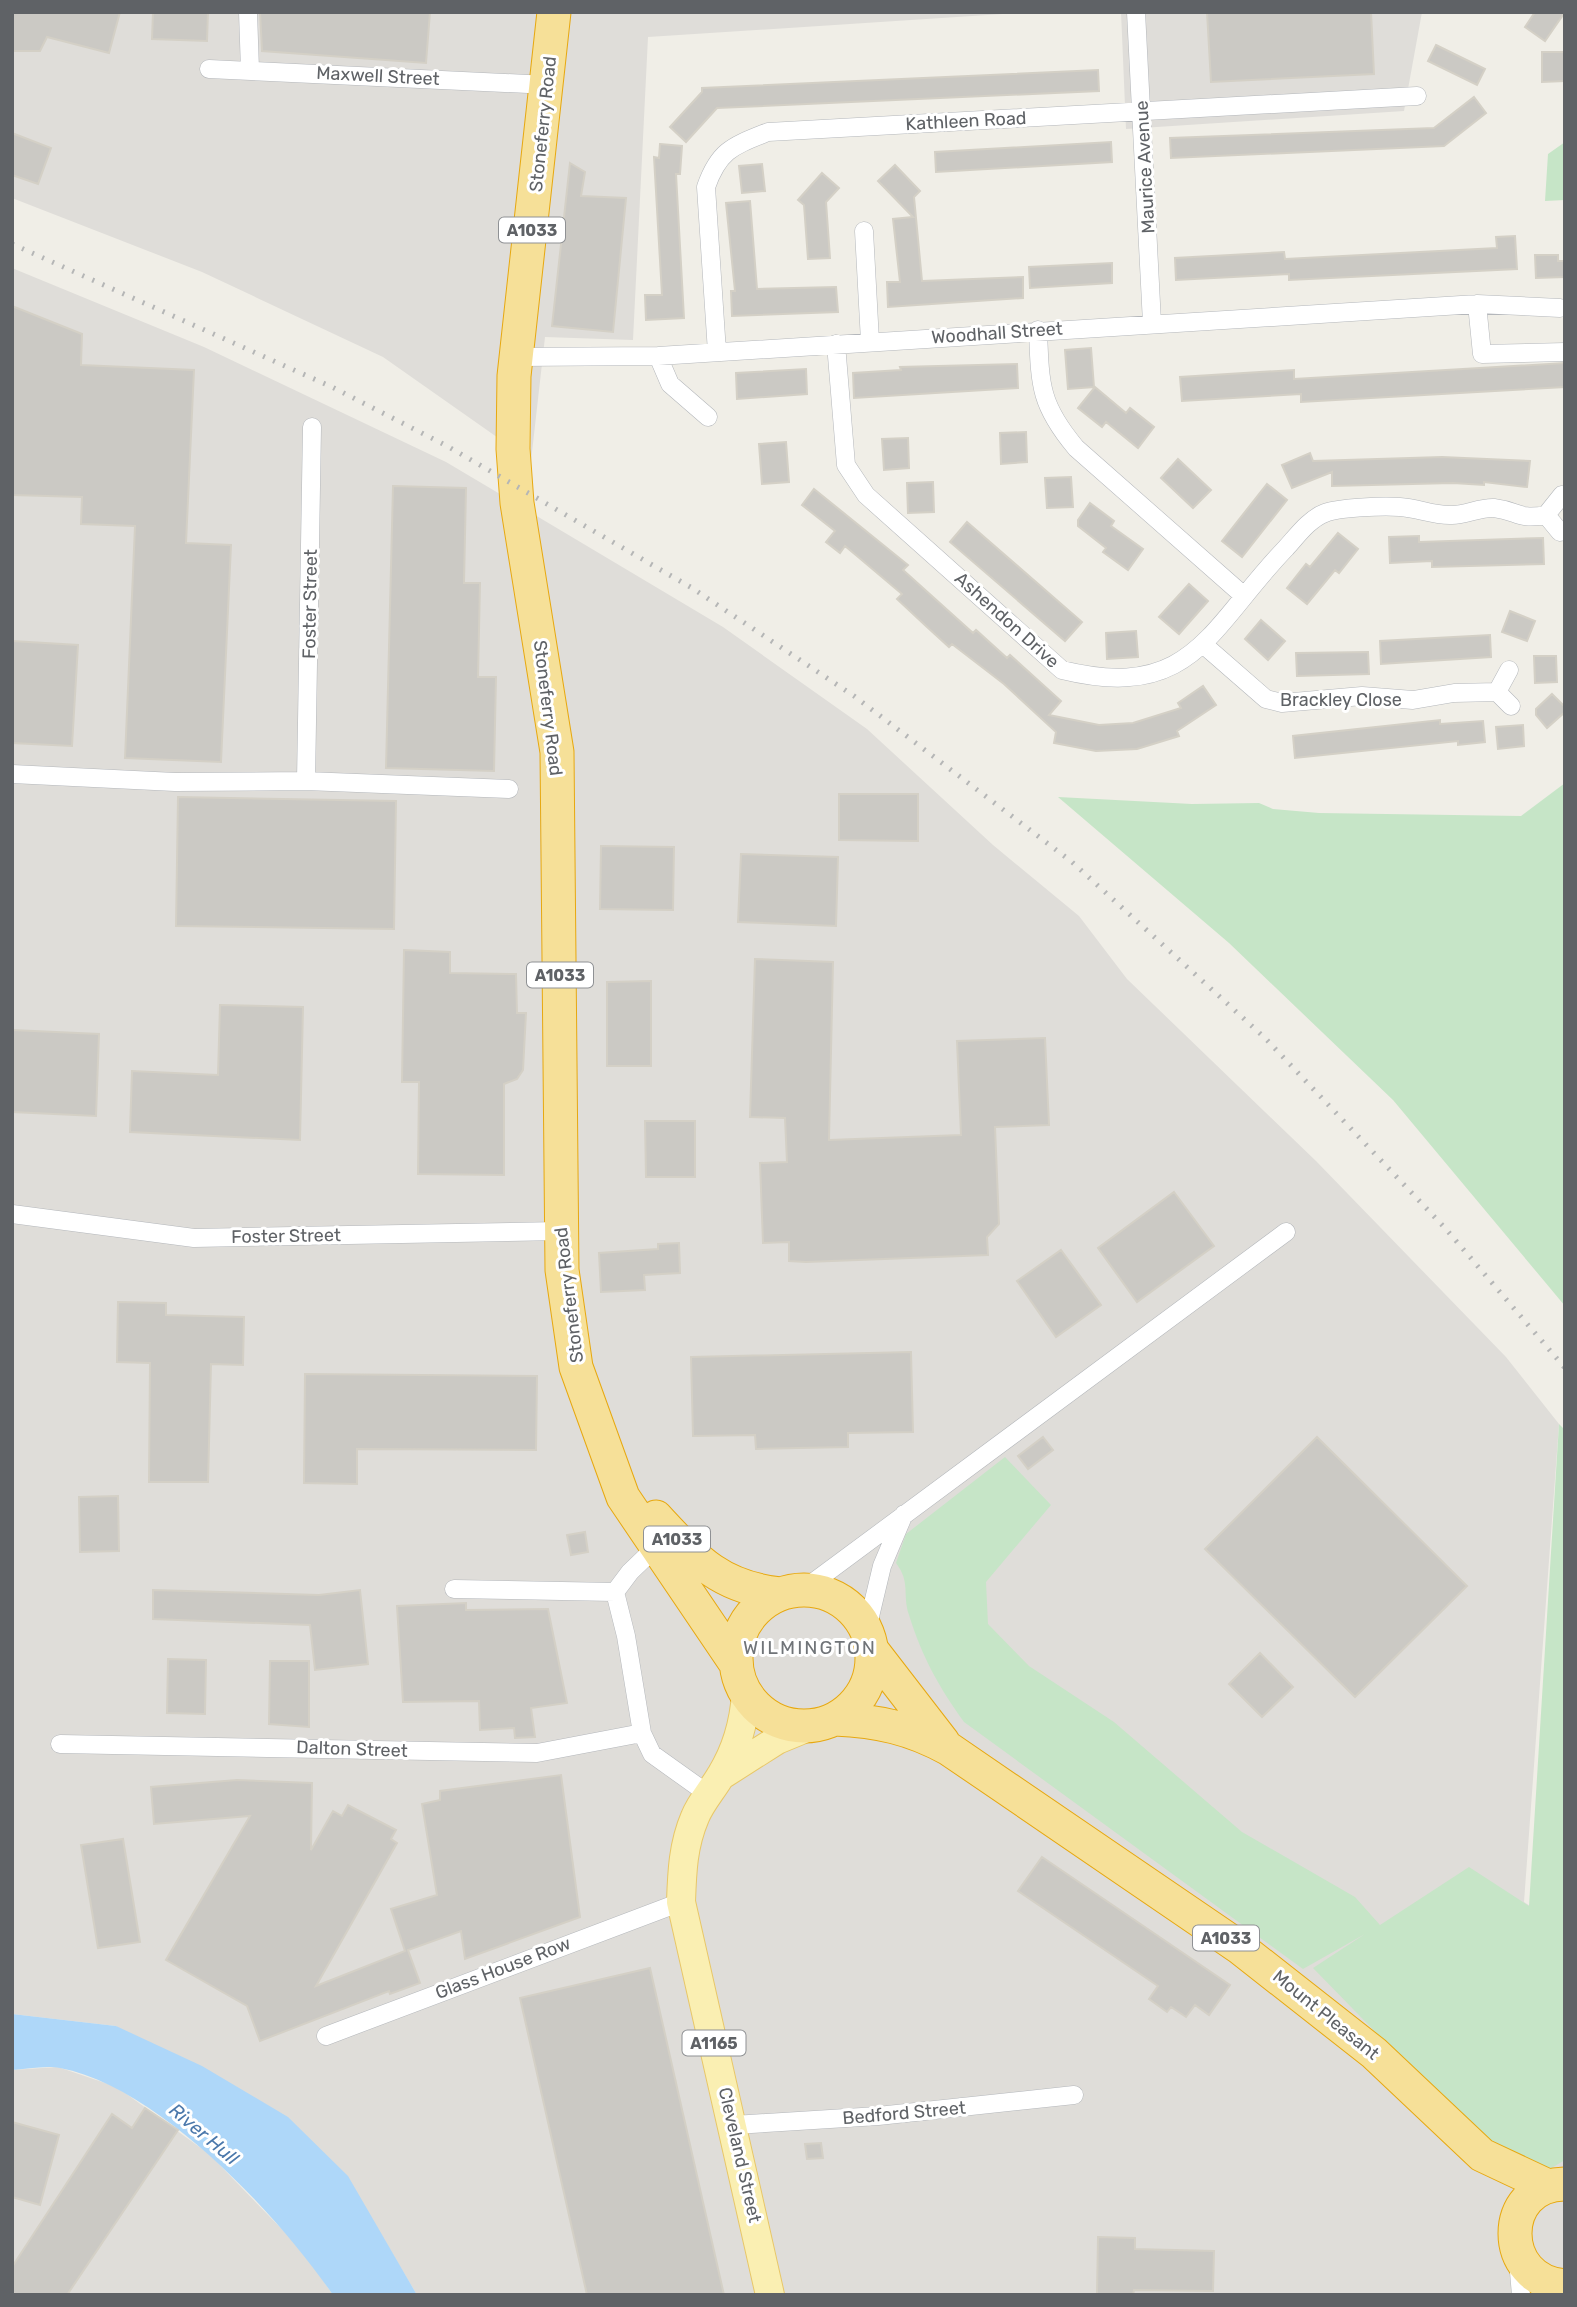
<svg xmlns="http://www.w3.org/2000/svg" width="1577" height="2307" viewBox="0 0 1577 2307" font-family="Rubik,sans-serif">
	<rect width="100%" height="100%" fill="#f0eee7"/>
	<path fill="#dfddd9" d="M12,12h1023l-387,25 -15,303 -88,-3 -14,124 -148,-104 -181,-85 -190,-74z
		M1121,12h301l-18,99 -278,18z
		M12,268l192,79 242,115 277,165 144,102 126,116 86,71 48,63 189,182 190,196 53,67 -35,478 41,27v366h-1148l-35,-59 -266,-210 -104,-12z
		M58,2067l59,20 92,67 94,97 30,44h-321v-225z"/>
	<path fill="#c6e5c7" d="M1565,142v58l-20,1 3,-47z
		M1565,783v523l-172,-206 -164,-157 -171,-146 134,7 67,-1 14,6 46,4 202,3z
		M1559,1424l6,6v730l-22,13 -69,-40 -161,-165 52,-34 -62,35 -339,-247c-25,-35 -42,-65 -55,-107 -7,-21 2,-32 -13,-52l10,-29 99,-77 46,48 -65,77 2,42 41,42 85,56 128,110 113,65 25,28 89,-58 60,39z"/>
	<path fill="#aed7f9" d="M12,2014l104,12 86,40 86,51 60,59 69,119h-84c-56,-81 -174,-208 -273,-227 -14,-3 -33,1 -48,2z"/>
	<path fill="#cbc9c4" stroke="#d4d0c6" stroke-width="2" d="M12,12h108l-11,41 -62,-16 -7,14h-28z
		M153,12h55l-1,29 -55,-2z
		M260,12h170l-4,51 -164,-12z
		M1207,12h164l3,62 -163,8z
		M1535,12h30l-20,29 -20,-14z
		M1436,45l49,24 -8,16 -49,-24z
		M1542,52h23v29l-23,1z
		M1098,70l1,21 -382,17 -31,34 -16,-15 32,-35v-4z
		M1474,97l12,16 -42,33 -273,12 -1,-20 264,-10z
		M12,133l39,15 -13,36 -26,-9z
		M1111,142l1,20 -176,10 -1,-20z
		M660,144l22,2 -2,28h-4l8,144 -38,2 -1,-25h17l-8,-138 5,1z
		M570,163l15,9 -4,24 45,2 -13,134 -61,-6z
		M762,164l3,27 -23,2 -3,-27z
		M895,165l25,26 -6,6 8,84 101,-4v21l-135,9 -1,-25h13l-7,-63 20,-2 -35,-36z
		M822,173l17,15 -13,14 4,56 -22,1 -4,-54 -6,-5z
		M750,201l7,88 79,-2 2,25 -106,4 -1,-25h4l-9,-88z
		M1515,236l2,33 -228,11v-6l-113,6 -1,-22 109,-6 1,7 212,-11 -1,-11z
		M1535,255h23v6h7v16l-29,1z
		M1112,263v20l-82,5 -1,-21z
		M12,306l70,28 -1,31 113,5 -8,173 45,2 -10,217 -96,-4 10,-232 -54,-2 1,-27 -70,-2z
		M1091,348l3,39 -26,2 -3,-39z
		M1565,363v24l-264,15v-8l-119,7 -2,-24 114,-7v9z
		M1017,364l1,24 -164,10 -1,-25 48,-3 -1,-3z
		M806,369l1,25 -70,5 -1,-26z
		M1095,387l31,26 4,-5 24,19 -16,21 -32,-26 -4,5 -24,-19z
		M1026,432l1,30 -26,2 -1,-31z
		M908,438l1,30 -25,2 -2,-31z
		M786,442l3,40 -27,2 -3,-40z
		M1310,453l3,8 129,-4 88,4 -3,26 -43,-5v3l-31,-2 -121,3v-14l-40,16 -10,-23z
		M1178,459l33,31 -18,18 -32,-30z
		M1071,477l2,30 -26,1 -2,-30z
		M933,482l1,30 -26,1 -1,-30z
		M1267,484l20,16 -45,57 -20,-16z
		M393,486l73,2 -2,95h16l-2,94h18l-2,94 -108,-3z
		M814,489l94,76 -5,5 70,63 3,-3 31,28 3,-3 51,46 -12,14 50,10 34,-2 48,-15 -3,-5 25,-17 13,19 -39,26 2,5 -42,13 -41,2 -42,-8 2,-11 -52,-48 -52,-40 -3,3 -22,-20 -30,-28 5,-5 -45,-38 -12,-10 -5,7 -14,-11 9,-11 -33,-26z
		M1090,503l24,18 -3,5 32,23 -15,21 -25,-18 3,-4 -28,-22v-6z
		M967,522l115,100 -17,19 -115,-99z
		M1338,533l20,16 -19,24 -4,-3 -28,34 -20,-16 19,-24 4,3z
		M1419,536v6l124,-4 1,26 -112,3v-6l-42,2 -1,-26z
		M1189,584l19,17 -29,33 -20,-17z
		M1510,611l25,10 -8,20 -25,-9z
		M1261,620l24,21 -17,19 -23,-21z
		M1136,631l2,26 -31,2 -1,-26z
		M1490,635l1,22 -110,7 -1,-23z
		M12,641l66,4 -6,101 -60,-3z
		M1368,652l1,22 -72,2 -1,-23z
		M1534,656h22l1,26 -22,1z
		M1552,694l13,13v5l-18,16 -11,-13v-6z
		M1440,720v4l43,-3 2,21 -27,3v-4l-163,17 -2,-22z
		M1523,725l1,21 -26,3 -2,-22z
		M839,794h79v47l-79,-1z
		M178,797l218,4 -2,128 -218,-3z
		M601,846l73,1 -1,63 -73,-1z
		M741,854l97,3 -2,69 -98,-4z
		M404,950l46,2v21l66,1 1,39h9l-3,57 -6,9 -13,5v91l-86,-1 1,-92h-17z
		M755,959l78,3 -4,178 132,-5 -4,-94 88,-3 4,87 -54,2 4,97 -12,13 1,18 -182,7 -17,-1v-19l-26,1 -3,-80 27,-1 -2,-44 -35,-1z
		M651,981v85h-44v-84z
		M220,1005l83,2 -3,133 -170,-8 2,-61 86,4z
		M12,1030l87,4 -3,82 -84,-4z
		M645,1121h50v56h-49z
		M1174,1192l40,54 -77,56 -39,-54z
		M679,1243l1,30 -36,2 1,15 -44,2 -2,-39 59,-4v-5z
		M1061,1250l40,55 -45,32 -39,-56z
		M118,1302l48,1v12l78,2 -1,48 -32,-1 -3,118h-59l1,-119 -33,-1z
		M911,1352l2,80 -65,1v14l-92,2 -1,-14 -62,1 -2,-79z
		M305,1374l232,2 -1,74 -179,-1v35l-53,-1z
		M1043,1437l10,13 -25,19 -10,-13z
		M1317,1437l150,149 -112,111 -150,-148z
		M118,1496l1,55 -39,1 -1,-55z
		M585,1532l3,20 -17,3 -4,-20z
		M153,1590l166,5 41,-5 8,74 -53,6 -5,-45 -157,-6z
		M466,1603v7l82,-1 19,94 -36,5 4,29 -20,1 -1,-10 -34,2 -1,-29 -76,1 -6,-96z
		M1260,1653l33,34 -31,30 -33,-33z
		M168,1659l38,1 -1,54 -38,-1z
		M270,1661h39v66l-40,-3z
		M561,1775l19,142 -115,42 -4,-28 -53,19 12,33 -30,11 -1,-3 -129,50 -13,-35 -81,-46 84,-144 -96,8 -3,-37 86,-7 75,3 -1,67 22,-39 9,5 6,-11 48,25 -5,9 6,4 -81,143 89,-35 -14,-42 46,-14 -15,-91 18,-4v-9z
		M123,1839l17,103 -42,6 -17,-103z
		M1042,1857l188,128 -21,30 -14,-10 -9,12 -15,-10 -4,5 -18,-13 9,-13 -140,-95z
		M650,1968l74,327h-137l-67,-297z
		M145,2108l33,22 -111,165h-55v-28l100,-153 20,14z
		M12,2122l47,13 -19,70 -28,-8z
		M821,2143l2,15 -16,1 -2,-15z
		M1098,2237l37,1v11l79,2 -1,40 -79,-1 -1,5h-36z"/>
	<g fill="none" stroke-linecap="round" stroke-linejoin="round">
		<g stroke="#b4b7bb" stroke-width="19">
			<path id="street" d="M248,12l2,58
				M1136,12l16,311
				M209,69l339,16
				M864,231l6,110
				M1477,304l5,50 83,-2
				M1038,330c2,56 2,75 38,118l168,148
				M836,344l10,121 20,30 196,175c131,32 147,-42 224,-122 11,-12 23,-29 39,-35 15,-6 59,-7 75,-6 18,1 34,9 52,8 14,0 29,-8 42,-7 25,3 23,12 52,7
				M717,352l-11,-165c13,-37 27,-41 62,-55l649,-36
				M658,356l12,28 38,33
				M517,357l141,-1 819,-52 83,4
				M1560,532l-14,-17 16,-20
				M1204,645l62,54 16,4 80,-7 51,4 41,-7 43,-1
				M1509,670l-12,22 14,14
				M12,774l163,8 131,-1 203,8
				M306,781l6,-354
				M12,1214l182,24 366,-7
				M656,1547l-26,25 -15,20 11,44 16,97 10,21 56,40
				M454,1589l161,3
				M803,1590l483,-358
				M867,1629l15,-63 22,-52
				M60,1744l477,9 105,-20
				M326,2036l355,-134
				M734,2125l144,-9 196,-21
				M1518,2260l3,35"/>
		</g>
		<g stroke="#e8c768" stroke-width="30">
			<path id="primary" d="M746,1694c-2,30 -9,55 -25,81 -8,14 -20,27 -26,42 -12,28 -13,55 -14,85l89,393
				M722,1775l55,-35 34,-14"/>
		</g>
		<g stroke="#e7a810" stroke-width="35">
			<path id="highway" d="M554,12l-40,364 -1,73 4,54 40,249 5,518 14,97 47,130 113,167
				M656,1517c40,43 63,70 124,77
				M736 1658a68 68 0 1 1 136 0a68 68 0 1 1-136 0Z
				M872,1650l71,92
				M835,1719c43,2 76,9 114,30l290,198 135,106 108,102 66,31
				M1564,2184c-65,1 -66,97 1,102"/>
		</g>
		<use href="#street" stroke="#fff" stroke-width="18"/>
		<use href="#primary" stroke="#faefb2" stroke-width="28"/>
		<use href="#highway" stroke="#f6e098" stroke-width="33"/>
		<path stroke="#b5b6b6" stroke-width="5" stroke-dasharray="2 9" stroke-linecap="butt" d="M12,244l320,143 115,59 245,142 162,108 218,166 193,176 180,190 120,140"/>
	</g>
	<g text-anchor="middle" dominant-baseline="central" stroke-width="6" stroke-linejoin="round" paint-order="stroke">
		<g fill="#fff" stroke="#8f9194" stroke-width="2">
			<rect x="499" y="217.5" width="66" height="25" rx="5"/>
			<rect x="527" y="962.5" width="66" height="25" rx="5"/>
			<rect x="644" y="1526.5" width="66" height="25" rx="5"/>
			<rect x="1193" y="1925.5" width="66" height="25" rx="5"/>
			<rect x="682.5" y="2030.5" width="63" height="25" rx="5"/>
		</g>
		<g font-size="16" font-weight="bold" fill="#5f6266">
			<text x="532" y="230">A1033</text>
			<text x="560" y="975">A1033</text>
			<text x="677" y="1539">A1033</text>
			<text x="1226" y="1938">A1033</text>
			<text x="714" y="2043">A1165</text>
		</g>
		<g font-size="18" fill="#5f6266" stroke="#fff">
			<text transform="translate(378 76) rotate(3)">Maxwell Street</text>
			<text transform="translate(966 121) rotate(-3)">Kathleen Road</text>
			<text transform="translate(543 124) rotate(-84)">Stoneferry Road</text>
			<text transform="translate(1145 167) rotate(-93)">Maurice Avenue</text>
			<text transform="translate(997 333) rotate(-4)">Woodhall Street</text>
			<text transform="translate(310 604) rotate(-89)">Foster Street</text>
			<text transform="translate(1007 620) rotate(42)">Ashendon Drive</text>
			<text x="1341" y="700">Brackley Close</text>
			<text transform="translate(548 708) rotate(83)">Stoneferry Road</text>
			<text transform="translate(286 1236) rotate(-1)">Foster Street</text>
			<text transform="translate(569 1295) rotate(-97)">Stoneferry Road</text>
			<text transform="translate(352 1749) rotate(2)">Dalton Street</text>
			<text transform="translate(503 1968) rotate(-21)">Glass House Row</text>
			<text transform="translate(1326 2015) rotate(39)">Mount Pleasant</text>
			<text transform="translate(904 2113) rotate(-5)">Bedford Street</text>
			<text transform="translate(740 2155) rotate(77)">Cleveland Street</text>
		</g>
		<g font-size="19" letter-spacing="2" fill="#707478" stroke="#fff">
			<text x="810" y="1647">WILMINGTON</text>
		</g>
		<g font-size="19" font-style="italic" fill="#4b78ab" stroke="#fff">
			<text transform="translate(204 2134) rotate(40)">River Hull</text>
		</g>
	</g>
	<rect width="1577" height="2307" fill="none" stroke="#5f6266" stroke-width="28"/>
</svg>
